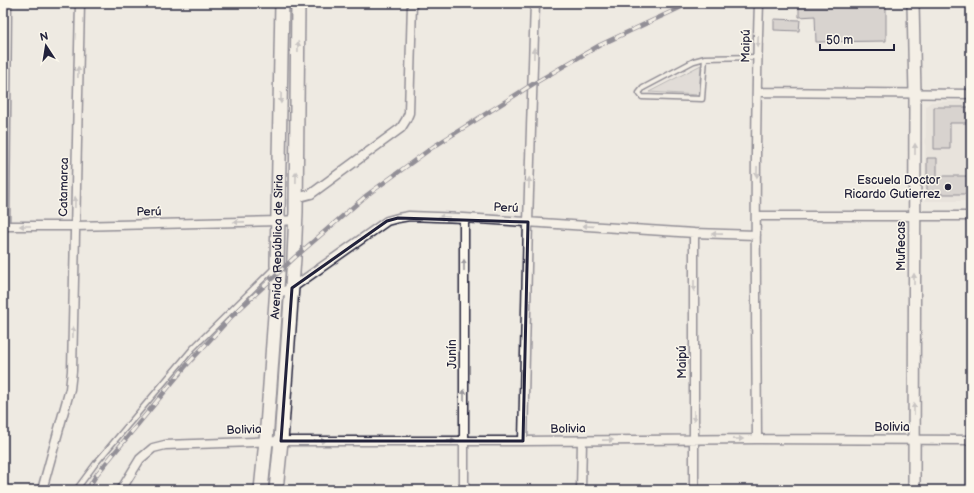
<svg xmlns="http://www.w3.org/2000/svg" width="974" height="493" viewBox="0 0 974 493" font-family="'Balsamiq Sans',sans-serif">
	<rect width="100%" height="100%" fill="#eeeae2"/>
	<filter id="ink" filterUnits="userSpaceOnUse"><feTurbulence type="fractalNoise" baseFrequency=".025" numOctaves="2"/><feDisplacementMap in="SourceGraphic" scale="8" xChannelSelector="R" yChannelSelector="G"/><feConvolveMatrix kernelMatrix="1 2 1 2 8 2 1 2 1" color-interpolation-filters="sRGB"/></filter>
	<g filter="url(#ink)">
		<path fill="#dfdbd5" d="M971,101v100h-46l1,-95 5,-4z"/>
		<path fill="#d0cdc9" stroke="#797882" d="M701,65l-2,30 -50,-3z"/>
		<path fill="#bcb8b8" stroke="#22223b" d="M799,3h87v38l-70,1 -1,-26 -16,1z
			M774,19l26,1 -1,11 -25,-1z
			M934,107h37v16h-21v26h-16z
			M927,158h10v18h34v18h-44z"/>
		<g fill="none" stroke-linecap="round" stroke-linejoin="round">
			<g stroke="#22223b" stroke-width="7">
				<path id="lane" d="M705,58l-3,41 -60,-2 -3,-4 4,-5 51,-27 11,-3 52,-1
					M76,490l20,-27 97,-115 81,-80"/>
			</g>
			<g stroke="#22223b" stroke-width="11">
				<path id="street" d="M758,92l213,2
					M296,198l15,-4 90,-66 5,-8 3,-7 3,-110
					M756,216h215
					M464,218v272
					M3,226h72l203,-5 18,-1
					M5,226l2,-223
					M276,294l16,-6 95,-67 11,-3 11,-2 55,2 230,15 62,2
					M757,439c-1,-145 -3,-291 2,-436
					M523,441l5,-219 7,-219
					M42,490l28,-101 2,-18 8,-368
					M121,490l19,-31 13,-11 12,-3 116,-4h242l234,-2 214,1
					M581,490l1,-49
					M694,490v-257"/>
			</g>
			<g stroke="#22223b" stroke-width="14">
				<path id="secondary" d="M913,3l2,91 -1,396"/>
			</g>
			<g stroke="#22223b" stroke-width="16">
				<g id="primary">
					<path id="s1" d="M261,490l5,-49 12,-168 -1,-8 5,-262"/>
					<path d="M276,490l5,-49 13,-183 2,-46 2,-209"/>
				</g>
			</g>
			<use href="#lane" stroke="#fbf7ec" stroke-width="4"/>
			<use href="#street" stroke="#fbf7ec" stroke-width="8"/>
			<use href="#secondary" stroke="#fbf7ec" stroke-width="11"/>
			<use href="#primary" stroke="#fbf7ec" stroke-width="13"/>
			<g stroke="#22223b" stroke-width="4.5">
				<path id="rail" d="M87,490l10,-16 88,-107 47,-51 62,-58 73,-63 66,-48 100,-63 67,-39 90,-42"/>
			</g>
			<use href="#rail" stroke="#fbf7ec" stroke-width="3" stroke-dasharray="9" stroke-linecap="butt"/>
		</g>
		<defs><path id="oneway-solid" d="M-6-.8H1V-3.2L6.5 0L1 3.2V.8H-6Z"/></defs>
		<g fill="#99979c">
			<use href="#oneway-solid" transform="translate(758 42) rotate(92)"/>
			<use href="#oneway-solid" transform="translate(298 47) rotate(-89)"/>
			<use href="#oneway-solid" transform="translate(534 53) rotate(-89)"/>
			<use href="#oneway-solid" transform="translate(78 72) rotate(-89)"/>
			<use href="#oneway-solid" transform="translate(281 98) rotate(91)"/>
			<use href="#oneway-solid" transform="translate(915 149) rotate(-90)"/>
			<use href="#oneway-solid" transform="translate(757 172) rotate(91)"/>
			<use href="#oneway-solid" transform="translate(296 177) rotate(-89)"/>
			<use href="#oneway-solid" transform="translate(529 183) rotate(-88)"/>
			<use href="#oneway-solid" transform="translate(75 202) rotate(-89)"/>
			<use href="#oneway-solid" transform="translate(444 217) rotate(-178)"/>
			<use href="#oneway-solid" transform="translate(239 222) rotate(179)"/>
			<use href="#oneway-solid" transform="translate(25 226) rotate(180)"/>
			<use href="#oneway-solid" transform="translate(588 226) rotate(-176)"/>
			<use href="#oneway-solid" transform="translate(717 234) rotate(-179)"/>
			<use href="#oneway-solid" transform="translate(464 265) rotate(-90)"/>
			<use href="#oneway-solid" transform="translate(914 279) rotate(-90)"/>
			<use href="#oneway-solid" transform="translate(694 286) rotate(90)"/>
			<use href="#oneway-solid" transform="translate(73 332) rotate(-89)"/>
			<use href="#oneway-solid" transform="translate(464 395) rotate(-90)"/>
			<use href="#oneway-solid" transform="translate(914 409) rotate(-90)"/>
			<use href="#oneway-solid" transform="translate(694 416) rotate(90)"/>
			<use href="#oneway-solid" transform="translate(738 439) rotate(-1)"/>
			<use href="#oneway-solid" transform="translate(608 440) rotate(-1)"/>
			<use href="#oneway-solid" transform="translate(320 441)"/>
			<use href="#oneway-solid" transform="translate(450 441)"/>
		</g>
	</g>
	<path d="M0 0H974V493H0ZM398,218l130,4 -5,219h-242l11,-153 95,-67z" fill="#eeeae2" fill-opacity=".55" fill-rule="evenodd"/>
	<path fill="none" stroke="#22223b" stroke-width="3" stroke-linejoin="round" d="M398,218l130,4 -5,219h-242l11,-153 95,-67z"/>
	<circle fill="#22223b" stroke="#fbf7ec" stroke-width="1.5" cx="948" cy="187" r="4"/>
	<g text-anchor="middle" dominant-baseline="central" stroke-width="3" stroke-linejoin="round" paint-order="stroke">
		<g font-size="12" fill="#22223b" stroke="#fbf7ec">
			<text transform="translate(746 46) rotate(-89)">Maipú</text>
			<text transform="translate(64 187) rotate(-89)">Catamarca</text>
			<text transform="translate(506 208) rotate(3)">Perú</text>
			<text transform="translate(149 212) rotate(-1)">Perú</text>
			<text transform="translate(901 246) rotate(-90)">Muñecas</text>
			<text stroke="none"><textPath href="#s1" startOffset="244">Avenida República de Siria</textPath></text>
			<text transform="translate(452 354) rotate(-90)">Junín</text>
			<text transform="translate(682 362) rotate(-90)">Maipú</text>
			<text x="892" y="427">Bolivia</text>
			<text transform="translate(568 429) rotate(-1)">Bolivia</text>
			<text transform="translate(244 430) rotate(-2)">Bolivia</text>
		</g>
		<g font-size="12" fill="#22223b" stroke="#fbf7ec" text-anchor="end">
			<text x="940" y="180">Escuela Doctor<tspan x="940" dy="14">Ricardo Gutierrez</tspan></text>
		</g>
	</g>
	<rect width="974" height="493" fill="none" stroke="#fbf7ec" stroke-width="16"/>
	<rect x="8" y="8" width="958" height="477" fill="none" stroke="#22223b" stroke-width="1.5" filter="url(#ink)"/>
	<g transform="translate(46 46) rotate(348)" stroke="#fbf7ec" stroke-width="3" paint-order="stroke">
	<path d="M0-3L7 15L0 10L-7 15Z" fill="#22223b"/>
	<text y="-6" font-size="11" font-weight="bold" text-anchor="middle" fill="#22223b">N</text>
	</g>
	<path d="M820 44v6h74v-6" fill="none" stroke="#22223b" stroke-width="2"/>
	<text x="826" y="44" font-size="12" fill="#22223b" stroke="#fbf7ec" stroke-width="3" paint-order="stroke">50 m</text>
</svg>
